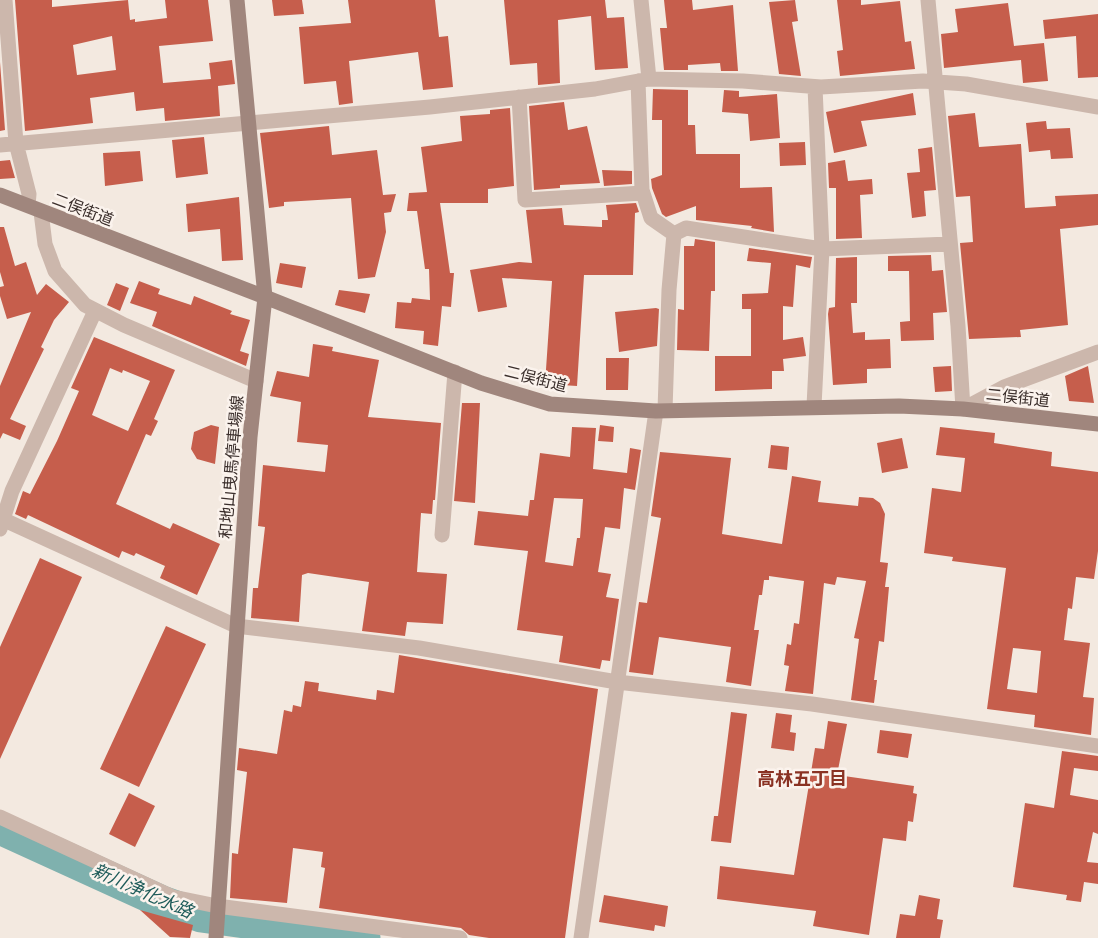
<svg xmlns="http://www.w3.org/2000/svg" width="1098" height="938" viewBox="0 0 1098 938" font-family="'Noto Sans','Noto Sans JP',sans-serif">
	<rect width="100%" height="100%" fill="#f3e9e0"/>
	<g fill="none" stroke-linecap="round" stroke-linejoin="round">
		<path stroke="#7fb1ae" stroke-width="33" d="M0,828l162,74 39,14 163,22"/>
	</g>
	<path fill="#c65e4c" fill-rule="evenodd" d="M15,0h37v7l76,-7 2,20 5,-1v3l32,-4 -2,-18h43l5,41 -54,5 4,37 48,-4 -2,-16 23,-3 3,24 -17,2 2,30 -55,5 -1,-13 -28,3 -2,-19 -44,6 3,25 -68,8zM112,36l4,34 -39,5 -4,-30z
		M272,0h30l2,14 -30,2z
		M348,0h87l4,37 9,-1 5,51 -30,3 -5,-38 -69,9 4,42 -14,2 -3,-24 -32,3 -5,-57 52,-4z
		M504,0h101l2,18 17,-1 4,51 -33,2 -4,-54 -33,4 2,63 -22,2 -1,-22 -27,2z
		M664,0h28l1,10 40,-5 5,66h-17l-1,-8 -32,2v5h-24l-4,-42h7z
		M795,0l3,21 -6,1 9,54 -22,-2 -10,-72z
		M837,0h24v5l39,-4 5,41 6,-1 4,28 -75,7 -3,-25 6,-1z
		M1008,3l6,43 30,-3 4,38 -25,2 -2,-23 -77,8 -3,-34 17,-2 -3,-23z
		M1098,14v63l-20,1 -2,-42 -31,3 -2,-19z
		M0,62l5,68 -5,1z
		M653,89l35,1v35h7l1,29h44v34l32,-1 2,45 -23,-4 1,-2 -56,-6v-14l-30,11 -4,-3 -10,-26 -1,-9 11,-4v-55h-10z
		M724,90l15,1v6l38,-3 3,44 -30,3 -2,-27 -26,-2z
		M913,93l3,22 -55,6 6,25 -33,7 -8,-41z
		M564,102l4,28 19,-4 13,57 -40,2v3l-26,2 -5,-84z
		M510,108l4,78 -26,3v14h-48l10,70h4l-3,34 -9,-1 -4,40 -15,-2 1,-13 -29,-3 2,-26 14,1 1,-5 18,2 -1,-31h-4l-8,-58h-10l2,-18 18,-1 -6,-45 41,-6 -2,-25 30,-2v-4z
		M975,113l4,34 42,-3 4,64 31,-2 -1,-10 43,-2v31l-38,4 8,96 -48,5 1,7 -52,2 -9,-96 13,-1 -3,-46 -14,1 -8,-81z
		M1046,121l1,8 23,-1 3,30 -22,1 -1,-9 -21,2 -3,-29z
		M329,126l3,29 45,-5 6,45 13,-1 -5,18 -7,1 2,19 -11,45 -17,2 -7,-81 -67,4v4l-15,2 -9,-75z
		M204,137l4,37 -32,4 -4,-38z
		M805,142l1,23 -26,1 -1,-23z
		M932,147l4,43 -12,1 2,25 -14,2 -5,-45 13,-1 -2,-23z
		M140,151l3,30 -38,5 -2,-33z
		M10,160l5,18 -15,1v-18z
		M845,160l3,21 24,-2 1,15 -13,1 2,43 -26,1v-51h-7l-1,-25z
		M602,170l30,1v13l-28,2z
		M239,197l4,63 -21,1 -2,-32 -32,3 -2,-28z
		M636,203l3,9 -4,1 -2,62h-49l-7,111 -32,-2 7,-103 -50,-3 5,29 -29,5 -8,-42 49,-8 13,1 -6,-53 36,-2 2,17 38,2v-7h6l-2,-15z
		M0,227h4l11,39 11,-4 11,33 9,-11 23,18 -15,18 -13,27 3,2 -34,70 16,7 -6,14 -17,-7 -3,6v-53l31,-74 -24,7 -7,-23v-9l4,-1 -4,-14z
		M695,239l20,3v49h-4l-2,60 -32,-1 1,-41 6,1v-64h10z
		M749,248l63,9 -2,11 -14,-3 -3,42 -10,-1v34l20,-3 3,19 -23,3 1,12h-12v18l-57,2v-35h36v-47h-9v-15l26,-1 3,-30 -24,-2z
		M931,255l1,16 11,-1 4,42 -14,1 1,27 -33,1 -1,-19 10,-1 -1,-50h-21v-15z
		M857,257v46h-6l2,30 12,-1v8l25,-1 1,29 -24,1v14l-34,2 -5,-71 1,-6 6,-1 1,-49z
		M280,263l26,4 -4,21 -26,-5z
		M139,281l21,8 -2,5 33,11 3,-9 38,15 -2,3 20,6 -10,31 9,3 -3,12 -94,-40 5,-14 -27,-9z
		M116,283l13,5 -9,23 -13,-6z
		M339,290l31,4 -5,19 -30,-8z
		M656,308l3,1 -2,37 -38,6 -4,-40z
		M94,337l81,33 -21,49 4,2 -7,15 -5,-2 -30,70 54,25 3,-6 47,21 -23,51 -37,-17 5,-12 -29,-13 -2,3 -12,-5 -3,7 -91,-43 -2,4 -11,-5 8,-23 7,3 27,-53 22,-50 -8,-3zM110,368l12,5 1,-3 27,11 -22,50 -36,-16z
		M313,344l20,3 -1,4 47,9 -11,57 73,6 -6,77h-2l-1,14 -11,-1 -4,59 30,2 -4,50 -36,-2 -2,14 -43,-5 7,-49 -61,-9 -6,2 -3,47 -48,-4 2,-30h5l7,-61 -7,-1 5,-61 62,7 3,-27 -31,-3 4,-40 -31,-6 7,-25 32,6z
		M606,358h23l-1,32h-22z
		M951,366l1,25 -17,1 -2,-25z
		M1088,366l6,37 -25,-2 -4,-25z
		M462,403h18l-5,100 -21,-2z
		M211,425l8,2 -4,37 -18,-5 -6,-10 3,-17z
		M600,425l14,2 -1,15 -15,-1z
		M572,427l24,1 -3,41 34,4 3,-25 11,2 -6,40 -11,-2 -4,41 -15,-2 -7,45 13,2 -5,23 13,2 -9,62 -8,-1 -2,9 -41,-7 4,-26 -46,-6 11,-79 -54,-6 4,-34 50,5 2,-16h4l6,-47 30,4zM554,498l29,1 -3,39h-3l-4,28 -28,-4z
		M940,427l55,6 -1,10 58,9 -1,14 47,6v79l-4,28 -18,-2 -4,32 -4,-1 -4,32 26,3 -7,54 11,1 -3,37 -57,-8 1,-12 -48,-6 19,-141 -54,-7 1,-4 -29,-4 8,-65 29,4 4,-34 -29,-3zM1013,648l28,3 -4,42 -30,-4z
		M902,438l6,30 -26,5 -5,-30z
		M771,445l18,2 -2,23 -19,-2z
		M660,452l71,6 -9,76 60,10 10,-68 29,5 -3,21 40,4 1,-9 14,1 7,5 5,11 -5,48 8,1 -3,24h4l-5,55 -5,-1 -5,39h3l-3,23 -23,-3 8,-61 -5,-1 12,-57 -29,-4 -2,8 -11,-2 -11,111 -28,-3 4,-25 -5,-1 3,-21 4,1 3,-22 5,1 5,-43 -35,-5v4h-5l-2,15h-3l-5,35h5l-8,56 -25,-4 5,-35 -72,-10 -6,38 -24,-3 10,-70 8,1 14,-85 -10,-2z
		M40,558l42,19 -82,182v-112z
		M166,626l40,18 -67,143 -39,-18z
		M399,655l199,34 -33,249h-76l-20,-3 -8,-7 -142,-20 6,-40 -4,-1 2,-15 -30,-4 -6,55 -57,-5 2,-45 6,1 9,-82 -10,-2 2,-22 38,6 7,-44 8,2 1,-7 8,2 4,-26 14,2 -1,8 58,9 1,-10 17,3z
		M731,712l16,2 -16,129 -20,-2 3,-25h4z
		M776,713l16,2 -2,17 6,1 -2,18 -23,-3z
		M828,721l19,3 -10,51 77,11 -1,7 4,1 -4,28 -5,-1 -2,20 -23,-3 -14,97 -56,-9 3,-15 -99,-12 3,-33 74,9 21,-127 9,1z
		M880,730l32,4 -4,24 -31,-5z
		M1062,751l36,5v15l-24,-3 -4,27 28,5v34l-5,-2 -6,30 11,1v21l-14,-2 -3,20 -15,-2 1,-5 -54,-8 12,-84 29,5z
		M129,793l26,13 -20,41 -26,-13z
		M604,895l64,11 -3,21 -10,-2 -1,6 -55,-9z
		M919,895l21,4 -3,20 6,1 -3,18h-44l4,-24 15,2z
		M140,910l53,15 -3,13 -20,-1z"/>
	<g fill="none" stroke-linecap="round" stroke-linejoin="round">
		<path stroke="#ccb7ac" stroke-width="15" d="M5,0l11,143 13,51 -1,11
			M641,0l8,79
			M928,0l30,326 5,83 41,-22 94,-35
			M638,81l4,109 9,28 23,16 -5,56 -4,120
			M519,97l6,103 118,-7
			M0,145l430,-38 165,-18 54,-10 94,2 78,6 102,-6 43,3 132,23
			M41,212l4,32 10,27 30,34 39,20 132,56
			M674,234l12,-6 136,21 128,-5
			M814,406l8,-157 -7,-162
			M0,518l236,108 183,22 198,34 195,22 286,42
			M0,529l12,-38 83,-180
			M442,535l13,-163
			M0,817l173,80 44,9 243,32
			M581,938l75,-527"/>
		<path stroke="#a0867d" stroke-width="15" d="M0,195l265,102 216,86 69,21 106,7 243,-5 64,3 135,15
			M216,938l34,-501 15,-140 -28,-297"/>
	</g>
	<g text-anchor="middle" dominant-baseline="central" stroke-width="5" stroke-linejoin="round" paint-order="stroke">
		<g font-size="16" fill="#3a2e2b" stroke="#fbf3ed">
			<text transform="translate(83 209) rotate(21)">二俣街道</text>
			<text transform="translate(536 378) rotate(14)">二俣街道</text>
			<text transform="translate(1018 397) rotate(6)">二俣街道</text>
			<text transform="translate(231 467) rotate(-85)">和地山曳馬停車場線</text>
		</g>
		<g font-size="18" font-weight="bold" fill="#8a3223" stroke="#fbf3ed">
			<text x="802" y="778">高林五丁目</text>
		</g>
		<g font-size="18" font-style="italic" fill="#1f5c5a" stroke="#fbf3ed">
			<text transform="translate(143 890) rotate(24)">新川浄化水路</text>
		</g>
	</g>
</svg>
